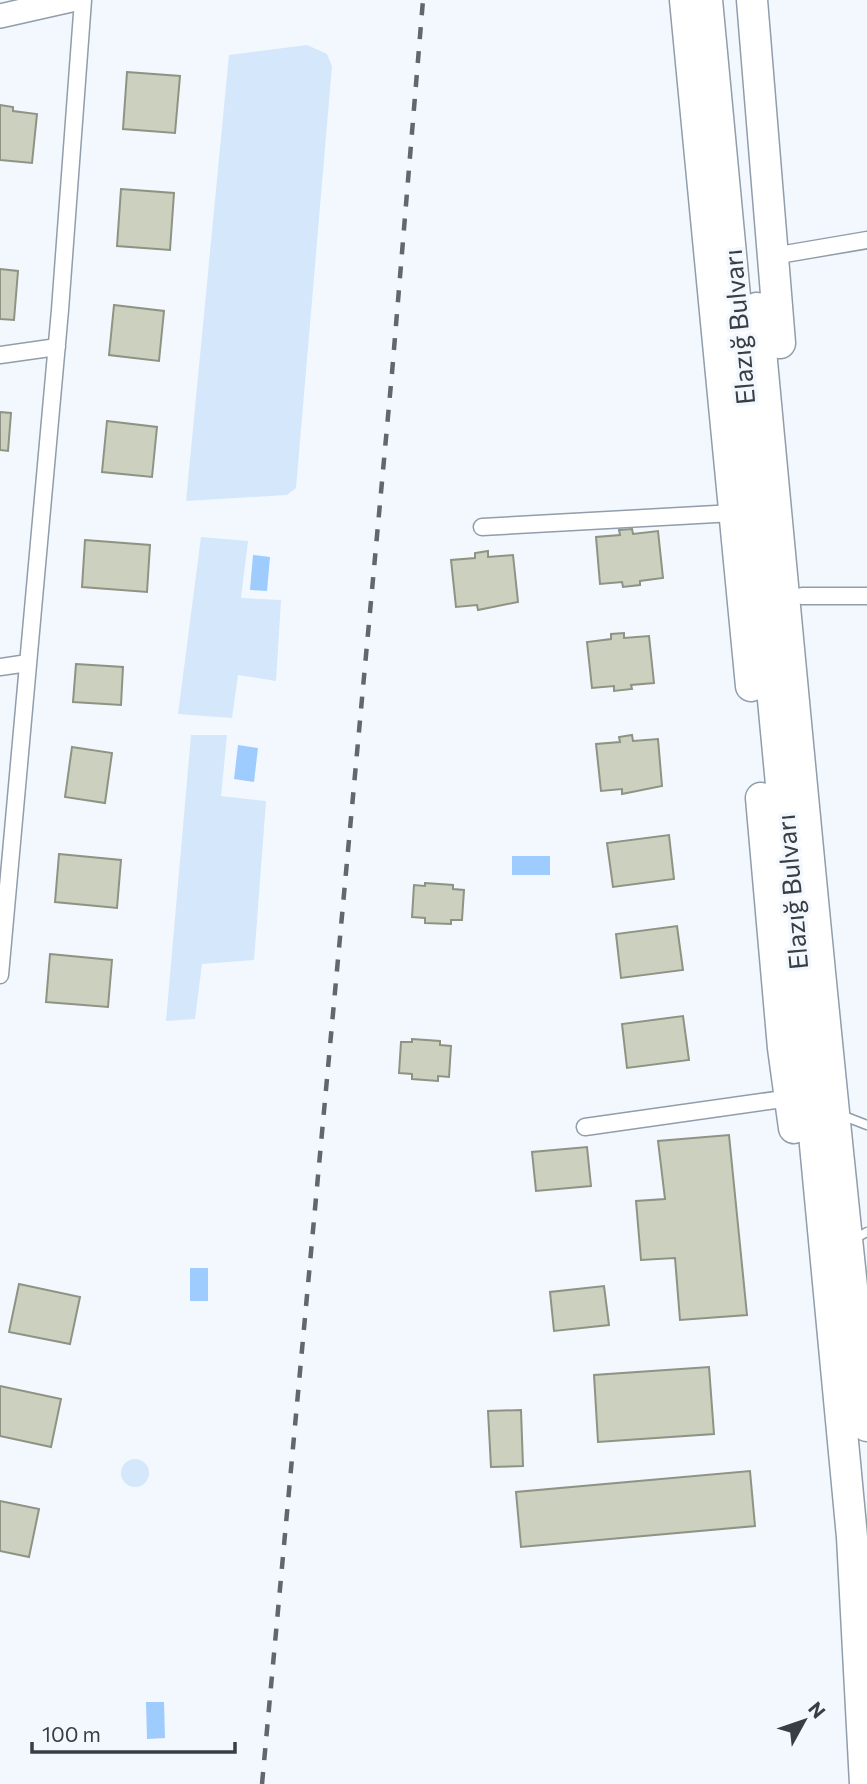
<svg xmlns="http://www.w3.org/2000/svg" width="867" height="1784" viewBox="0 0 867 1784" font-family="Commissioner,sans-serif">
	<rect width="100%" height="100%" fill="#f3f8fe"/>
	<path fill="#d4e7fb" d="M307,45l20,9 5,12 -36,422 -9,7 -101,6 43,-446z
		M201,537l47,4 -7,57 40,2 -5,81 -38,-6 -6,43 -54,-4z
		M191,735h36l-6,61 45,5 -12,159 -52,4 -7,55 -29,2z
		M121 1473a14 14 0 1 1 28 0a14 14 0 1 1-28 0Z"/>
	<path fill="#9fccfe" d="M253,555l17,2 -3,34 -17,-1z
		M238,745l20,3 -4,34 -20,-3z
		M512,856h38v19h-38z
		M190,1268h18v33h-18z
		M146,1702h18l1,36 -18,1z"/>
	<path fill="#ccd0be" stroke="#8f9383" stroke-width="2" d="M127,72l53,4 -5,57 -52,-4z
		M0,105l13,2v4l24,3 -5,49 -32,-3z
		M121,189l53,4 -4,57 -53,-4z
		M0,269l18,2 -4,49 -14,-1z
		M114,305l50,6 -5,50 -50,-6z
		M0,412l11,1 -3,38 -8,-1z
		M107,421l50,6 -5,50 -50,-5z
		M632,529l1,5 25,-3 5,47 -23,3v4l-17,2 -1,-5 -22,2 -4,-47 24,-2 -1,-5z
		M85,540l65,5 -3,47 -65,-5z
		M488,551v6l25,-2 5,47 -40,8 -1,-5 -21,2 -5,-47 24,-2v-5z
		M624,633v5l25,-2 5,47 -23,2 1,4 -18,2v-5l-22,2 -5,-46 24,-3v-5z
		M76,664l47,3 -2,38 -48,-3z
		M632,735l1,6 25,-2 4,47 -40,8v-5l-21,2 -5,-47 24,-2 -1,-5z
		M72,747l40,6 -7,50 -40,-6z
		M669,835l5,44 -61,8 -6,-44z
		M59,854l62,6 -4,48 -62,-6z
		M425,883l28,2v4l11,1 -2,30h-11v4l-26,-1v-5l-13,-1 2,-32 11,1z
		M677,926l6,44 -62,8 -5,-44z
		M50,954l62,6 -4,47 -62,-5z
		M683,1016l6,44 -62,8 -5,-44z
		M412,1039l28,2v4l11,1 -2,31 -11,-1v5l-26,-2v-5l-13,-1 2,-31h11z
		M729,1135l18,180 -67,5 -5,-62 -34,2 -5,-59 29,-2 -7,-58z
		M587,1147l4,39 -55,5 -4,-39z
		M19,1284l61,13 -10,47 -61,-12z
		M604,1286l5,39 -55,6 -4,-39z
		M709,1367l5,67 -116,8 -4,-67z
		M0,1386l61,13 -10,48 -51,-11z
		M521,1410l2,56 -32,1 -3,-56z
		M750,1471l5,55 -234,21 -5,-55z
		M0,1501l39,8 -10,48 -29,-6z"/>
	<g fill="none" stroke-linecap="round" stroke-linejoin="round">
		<g stroke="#909daa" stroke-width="11">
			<path id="lane" d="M841,1115l26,10
				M852,1240l15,-8"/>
		</g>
		<g stroke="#909daa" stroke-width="19">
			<path id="street" d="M773,256l94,-16
				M0,355l57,-8
				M482,527l252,-14
				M802,596h65
				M0,667l28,-4
				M0,975l60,-665 23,-310
				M585,1127l205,-29"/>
		</g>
		<g stroke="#909daa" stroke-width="26">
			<path id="secondary" d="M0,16l71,-16"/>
		</g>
		<g stroke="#909daa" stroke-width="33">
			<path id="highway" d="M685,0l66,686
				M707,0l145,1537 13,247
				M752,0l28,343
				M757,308c35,373 69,745 110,1118
				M761,798l22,250 11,80"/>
		</g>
		<use href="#lane" stroke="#fff" stroke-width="8"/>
		<use href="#street" stroke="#fff" stroke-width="16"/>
		<use href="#secondary" stroke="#fff" stroke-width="23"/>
		<use href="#highway" stroke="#fff" stroke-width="30"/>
		<path stroke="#61676c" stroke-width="4.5" stroke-dasharray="12 12" stroke-linecap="butt" d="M262,1784l130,-1411 31,-373"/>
	</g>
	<g text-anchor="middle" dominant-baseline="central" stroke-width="7" stroke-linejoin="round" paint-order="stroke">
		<g font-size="26" fill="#383e43" stroke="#f3f8fe">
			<text transform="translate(738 327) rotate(-95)">Elazığ Bulvarı</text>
			<text transform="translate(791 892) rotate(-95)">Elazığ Bulvarı</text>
		</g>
	</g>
	<g transform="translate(804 1721) rotate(50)" stroke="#f3f8fe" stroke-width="5" paint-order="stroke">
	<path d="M0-5L12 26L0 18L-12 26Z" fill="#383e43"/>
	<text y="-10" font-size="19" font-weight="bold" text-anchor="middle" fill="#383e43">N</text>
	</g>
	<path d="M32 1742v10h203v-10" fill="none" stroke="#383e43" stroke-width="3.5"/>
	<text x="42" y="1742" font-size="21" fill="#383e43" stroke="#f3f8fe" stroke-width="5" paint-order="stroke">100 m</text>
</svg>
